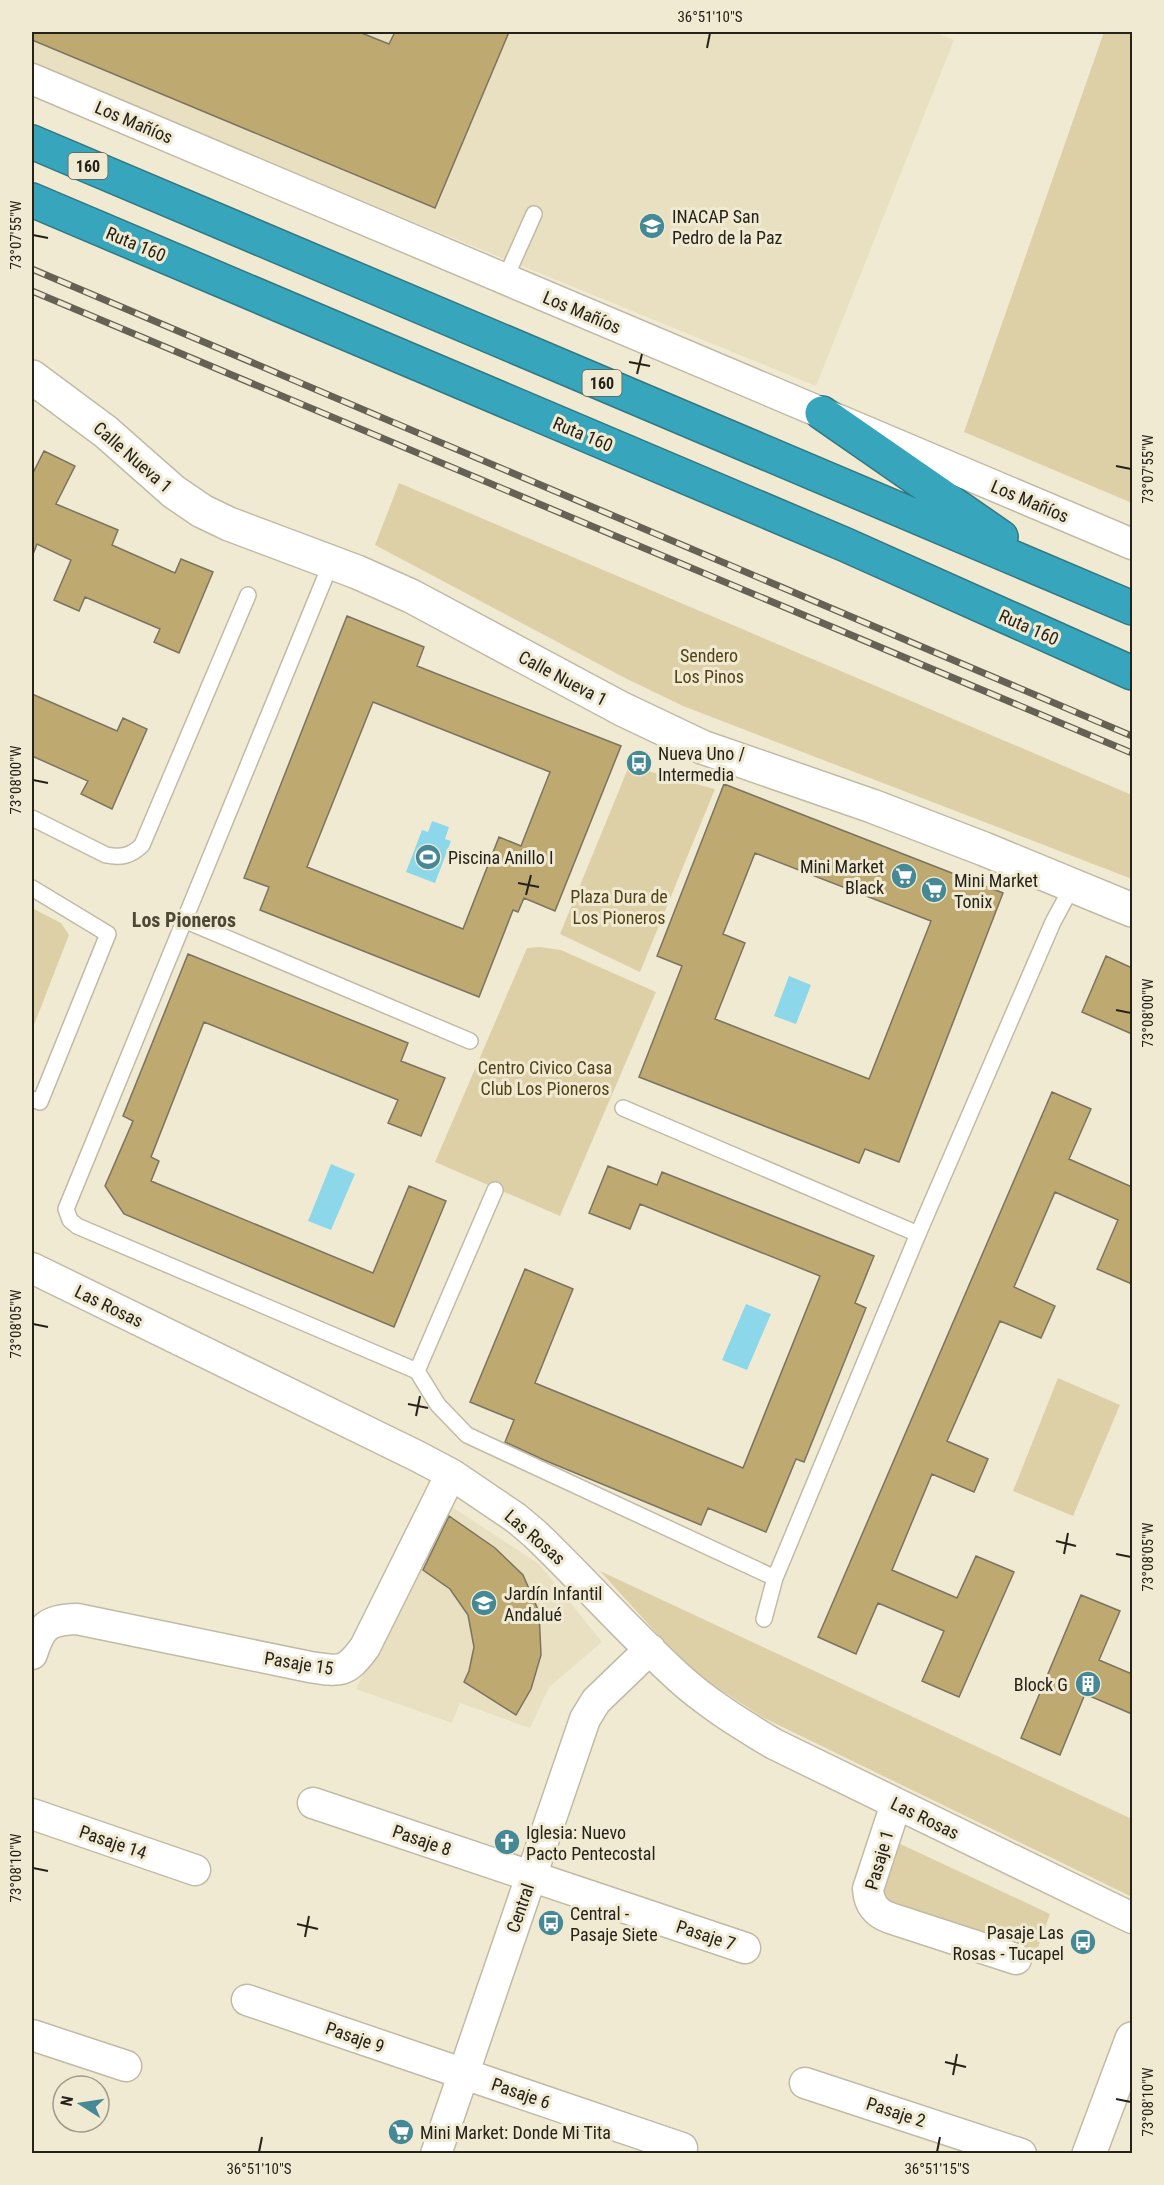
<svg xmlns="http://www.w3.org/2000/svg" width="1164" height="2185" viewBox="0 0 1164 2185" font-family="'Roboto Condensed',sans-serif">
	<rect width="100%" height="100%" fill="#f1ead3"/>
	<path fill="#e9dfc1" d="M32,32h903l19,8 -138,346 -784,-320z
		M446,1503l93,61 63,78 -53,45 -19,41 -70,-25 -8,20 -96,-34z"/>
	<path fill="#ded0a6" d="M1104,32h28v471l-168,-71z
		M399,483l733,312v84l-449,-173 -58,-28 -250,-133z
		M629,766l86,23 -75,183 -80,-38z
		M32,908l29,15 8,12 -37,95z
		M540,947l21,3 95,42 -96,224 -125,-54 92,-214z
		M1058,1378l62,27 -47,111 -60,-25z
		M600,1571l532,248v78l-368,-179 -74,-48z
		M894,1841l156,73 -15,42 -152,-48 -8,-23z"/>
	<path fill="#8cd8ea" d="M432,821l17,6 -4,12 6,2 -16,42 -29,-11 16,-42 6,2z
		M789,976l22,9 -15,39 -22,-8z
		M331,1164l24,10 -24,56 -23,-9z
		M746,1304l25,10 -24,56 -25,-10z"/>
	<path fill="#beaa71" stroke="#7a7460" stroke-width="1.5" fill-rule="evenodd" d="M32,32h327l30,12 6,-12h114l-74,176 -403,-168z
		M44,451l31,15 -19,38 62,26 -6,15 63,28 6,-14 32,13 -34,81 -25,-11 6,-13 -75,-32 -6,14 -25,-11 17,-40 -34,-16 -5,13v-82z
		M347,616l77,31 -7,19 204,80 -66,165 -31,-13 -6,14 -5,-2 -34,87 -219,-87 9,-23 -25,-9zM373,702l177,70 -29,74 -22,-9 -36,92 -156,-62z
		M32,694l85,37 6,-13 24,11 -35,80 -31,-15 7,-13 -56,-25z
		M724,784l279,109 -104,269 -34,-13 -6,14 -220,-86 43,-111 -25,-10zM755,853l176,68 -62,158 -154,-60 30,-76 -22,-9z
		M188,954l220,89 -7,18 44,17 -24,58 -33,-13 10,-23 -194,-78 -53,135 8,4 -8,20 222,92 36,-87 37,15 -52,126 -270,-113 -19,-28 28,-65 -10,-5z
		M1106,956l26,12v66l-50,-22z
		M1052,1092l39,17 -22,50 63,28v97l-35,-15 21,-49 -63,-28 -41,95 41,19 -14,32 -41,-17 -53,120 41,18 -14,33 -42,-18 -40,96 65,28 19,-42 38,16 -55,125 -37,-16 22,-50 -66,-28 -22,51 -38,-17z
		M608,1166l49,19 5,-13 212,84 -19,47 11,5 -62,154 -8,-3 -30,73 -58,-24 -7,17 -157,-65 -39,-18 9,-22 -44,-18 55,-133 48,20 -38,94 208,85 77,-192 -180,-72 -10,25 -41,-16z
		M449,1516l46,32 28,27 16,37 2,43 -10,34 -15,26 -52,-33 5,-11 5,-24 -6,-32 -18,-26 -27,-19z
		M1081,1595l39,16 -21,49 33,14v40l-47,-20 -25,61 -39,-17z"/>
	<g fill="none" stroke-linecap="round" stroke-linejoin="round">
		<g stroke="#c1baa5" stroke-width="18">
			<path id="lane" d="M505,279l29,-65
				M331,563l-265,646 4,11 7,6 340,145
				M32,818l74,37c15,3 25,1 36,-10l106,-250
				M32,888l76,46 -68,168 -8,-3
				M184,920l286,121
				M623,1108l295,126
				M495,1190l-78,181 21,34 29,30 308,143
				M764,1619l11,-41 143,-344 135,-312 20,-37"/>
		</g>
		<g stroke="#c1baa5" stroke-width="33">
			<path id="street" d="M32,79l1100,465
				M32,1268l385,188 34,18 65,44 19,16c48,46 92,96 141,141 29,27 63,48 98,69l358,174
				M32,1654c9,-28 15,-34 45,-35l233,48c31,5 36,6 55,-20l86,-173
				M313,1803l432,145
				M896,1804l-28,85c1,15 8,24 22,29l126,41
				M32,1814l163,56
				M247,2000l435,148
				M32,2035l94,31
				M805,2083l216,71
				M436,2154l149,-435 11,-18 54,-52"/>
		</g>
		<g stroke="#c1baa5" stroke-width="36">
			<path id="secondary" d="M32,377l74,55 68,60 28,19 27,13 128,48 54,24 211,113 80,38 170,59 112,43 148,61
				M1089,2154l43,-115"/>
		</g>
		<g stroke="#317883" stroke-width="36">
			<path id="highway" d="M32,142l1100,466
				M32,200l814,345 286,128
				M822,413l179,124"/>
		</g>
		<use href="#lane" stroke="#fff" stroke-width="15"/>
		<use href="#street" stroke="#fff" stroke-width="30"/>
		<use href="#secondary" stroke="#fff" stroke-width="33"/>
		<use href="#highway" stroke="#37a6bc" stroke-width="33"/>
		<g stroke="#656154" stroke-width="7">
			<path id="rail" d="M32,269l1100,467
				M32,291l1100,462"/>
		</g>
		<use href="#rail" stroke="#f1ead3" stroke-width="4.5" stroke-dasharray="14" stroke-linecap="butt"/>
	</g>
	<path fill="none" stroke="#25221a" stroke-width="2" d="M707,48l3,-15M33,235l15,3M629,362l21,4M637,374l5,-20M1116,466l15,3M33,780l15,3M518,883l21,4M526,895l5,-20M1116,1010l15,3M33,1324l15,3M408,1404l20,4M416,1416l4,-20M1056,1541l20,5M1064,1554l4,-21M1116,1554l15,3M33,1868l15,3M297,1924l21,5M305,1937l4,-21M945,2062l21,5M953,2075l4,-21M1116,2099l15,3M259,2152l3,-15M937,2152l3,-15"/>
	<defs>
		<g id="university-disc" transform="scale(1.35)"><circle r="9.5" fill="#458997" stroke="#f1ead3"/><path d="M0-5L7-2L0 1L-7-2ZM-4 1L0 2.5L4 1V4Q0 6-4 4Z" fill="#fff"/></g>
		<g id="bus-disc" transform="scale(1.35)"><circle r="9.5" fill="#458997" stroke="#f1ead3"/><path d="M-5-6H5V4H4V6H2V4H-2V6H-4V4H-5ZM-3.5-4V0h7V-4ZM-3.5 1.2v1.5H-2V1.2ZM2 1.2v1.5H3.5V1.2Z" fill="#fff"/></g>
		<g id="stadium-disc" transform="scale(1.35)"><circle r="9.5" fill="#458997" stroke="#f1ead3"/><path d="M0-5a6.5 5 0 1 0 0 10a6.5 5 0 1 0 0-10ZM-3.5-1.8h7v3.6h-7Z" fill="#fff"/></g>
		<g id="supermarket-disc" transform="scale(1.35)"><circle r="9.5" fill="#458997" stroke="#f1ead3"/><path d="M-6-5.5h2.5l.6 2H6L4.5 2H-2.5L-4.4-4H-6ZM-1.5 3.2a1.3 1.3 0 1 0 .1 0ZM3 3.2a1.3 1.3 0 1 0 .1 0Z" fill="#fff"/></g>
		<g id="school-disc" transform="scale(1.35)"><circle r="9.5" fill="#458997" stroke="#f1ead3"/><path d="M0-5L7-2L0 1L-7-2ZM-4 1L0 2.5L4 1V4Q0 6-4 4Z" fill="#fff"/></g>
		<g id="building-disc" transform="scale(1.35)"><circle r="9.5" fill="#458997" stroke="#f1ead3"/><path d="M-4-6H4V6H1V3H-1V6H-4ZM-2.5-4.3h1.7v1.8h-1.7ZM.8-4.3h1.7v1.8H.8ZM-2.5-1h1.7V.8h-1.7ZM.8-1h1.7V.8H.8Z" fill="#fff"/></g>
		<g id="church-disc" transform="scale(1.35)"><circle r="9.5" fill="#458997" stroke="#f1ead3"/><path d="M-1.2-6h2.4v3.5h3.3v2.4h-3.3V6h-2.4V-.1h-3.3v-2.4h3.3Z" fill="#fff"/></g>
	</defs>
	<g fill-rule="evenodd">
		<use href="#university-disc" x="652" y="226"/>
		<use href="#bus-disc" x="639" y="763"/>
		<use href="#stadium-disc" x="428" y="857"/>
		<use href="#supermarket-disc" x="904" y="876"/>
		<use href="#supermarket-disc" x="934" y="890"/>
		<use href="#school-disc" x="484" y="1603"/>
		<use href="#building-disc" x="1088" y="1684"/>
		<use href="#church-disc" x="507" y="1842"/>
		<use href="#bus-disc" x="551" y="1923"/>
		<use href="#bus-disc" x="1083" y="1942"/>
		<use href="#supermarket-disc" x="401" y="2132"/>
	</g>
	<g text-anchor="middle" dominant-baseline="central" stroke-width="6" stroke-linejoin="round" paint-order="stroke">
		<g fill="#f1ead3" stroke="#625e52" stroke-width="1.5">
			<rect x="68.5" y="153" width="39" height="26" rx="4.5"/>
			<rect x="582.5" y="370" width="39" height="26" rx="4.5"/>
		</g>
		<g font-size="16" font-weight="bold" fill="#25221a">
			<text x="88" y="166">160</text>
			<text x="602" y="383">160</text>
		</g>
		<g font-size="18" fill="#25221a" stroke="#f1ead3">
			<text transform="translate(134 122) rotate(23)">Los Mañíos</text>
			<text transform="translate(136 244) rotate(23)">Ruta 160</text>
			<text transform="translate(582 312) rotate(23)">Los Mañíos</text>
			<text transform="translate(583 434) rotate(23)">Ruta 160</text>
			<text transform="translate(133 457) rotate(41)">Calle Nueva 1</text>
			<text transform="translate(1030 501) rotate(23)">Los Mañíos</text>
			<text transform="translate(1029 627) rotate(24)">Ruta 160</text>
			<text transform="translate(563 678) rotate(28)">Calle Nueva 1</text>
			<text transform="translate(109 1306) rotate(26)">Las Rosas</text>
			<text transform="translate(535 1537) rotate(41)">Las Rosas</text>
			<text transform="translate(299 1663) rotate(9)">Pasaje 15</text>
			<text transform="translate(925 1818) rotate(26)">Las Rosas</text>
			<text transform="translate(422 1840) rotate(19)">Pasaje 8</text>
			<text transform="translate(113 1842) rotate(19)">Pasaje 14</text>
			<text transform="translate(879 1860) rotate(-74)">Pasaje 1</text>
			<text transform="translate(520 1908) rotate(-71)">Central</text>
			<text transform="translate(706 1935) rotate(18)">Pasaje 7</text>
			<text transform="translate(355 2037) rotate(19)">Pasaje 9</text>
			<text transform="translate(521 2093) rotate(19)">Pasaje 6</text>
			<text transform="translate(896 2112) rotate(18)">Pasaje 2</text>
		</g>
		<g font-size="18" fill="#25221a" stroke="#f1ead3" text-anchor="start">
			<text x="672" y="216">INACAP San<tspan x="672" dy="21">Pedro de la Paz</tspan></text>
			<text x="658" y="753">Nueva Uno /<tspan x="658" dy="21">Intermedia</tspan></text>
			<text x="448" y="857">Piscina Anillo I</text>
			<text x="884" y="866" text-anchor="end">Mini Market<tspan x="884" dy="21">Black</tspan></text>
			<text x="954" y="880">Mini Market<tspan x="954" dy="21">Tonix</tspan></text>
			<text x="504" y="1593">Jardín Infantil<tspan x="504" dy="21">Andalué</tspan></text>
			<text x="1068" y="1684" text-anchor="end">Block G</text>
			<text x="526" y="1832">Iglesia: Nuevo<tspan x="526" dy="21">Pacto Pentecostal</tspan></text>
			<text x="570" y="1913">Central -<tspan x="570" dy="21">Pasaje Siete</tspan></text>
			<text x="1064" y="1932" text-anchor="end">Pasaje Las<tspan x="1064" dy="21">Rosas - Tucapel</tspan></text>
			<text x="420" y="2132">Mini Market: Donde Mi Tita</text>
		</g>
		<g font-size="18" fill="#524316" stroke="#f1ead3">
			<text x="709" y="655">Sendero<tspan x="709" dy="21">Los Pinos</tspan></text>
			<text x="619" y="896">Plaza Dura de<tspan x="619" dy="21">Los Pioneros</tspan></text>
			<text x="545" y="1067">Centro Civico Casa<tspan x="545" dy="21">Club Los Pioneros</tspan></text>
		</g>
		<g font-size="20" font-weight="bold" fill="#4d4735" stroke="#f1ead3">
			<text x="184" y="920">Los Pioneros</text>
		</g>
	</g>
	<rect width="1164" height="2185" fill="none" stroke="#f1ead3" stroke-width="66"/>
	<g transform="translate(81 2104) rotate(282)"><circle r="28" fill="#f1ead3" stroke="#9f9a89" stroke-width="1.5"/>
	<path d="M0-4.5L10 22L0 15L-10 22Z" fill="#458997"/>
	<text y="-9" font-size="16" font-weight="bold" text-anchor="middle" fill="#25221a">N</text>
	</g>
	<rect x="33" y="33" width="1098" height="2119" fill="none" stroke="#25221a" stroke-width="2"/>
	<g font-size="15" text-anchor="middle" fill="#25221a">
		<text x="710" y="22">36°51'10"S</text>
		<text transform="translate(16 235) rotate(-90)" y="5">73°07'55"W</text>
		<text transform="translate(1148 469) rotate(-90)" y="5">73°07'55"W</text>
		<text transform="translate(16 780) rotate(-90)" y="5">73°08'00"W</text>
		<text transform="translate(1148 1013) rotate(-90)" y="5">73°08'00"W</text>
		<text transform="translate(16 1324) rotate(-90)" y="5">73°08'05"W</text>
		<text transform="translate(1148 1557) rotate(-90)" y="5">73°08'05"W</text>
		<text transform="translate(16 1868) rotate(-90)" y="5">73°08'10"W</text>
		<text transform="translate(1148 2102) rotate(-90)" y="5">73°08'10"W</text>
		<text x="259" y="2174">36°51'10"S</text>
		<text x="937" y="2174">36°51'15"S</text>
	</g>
</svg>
